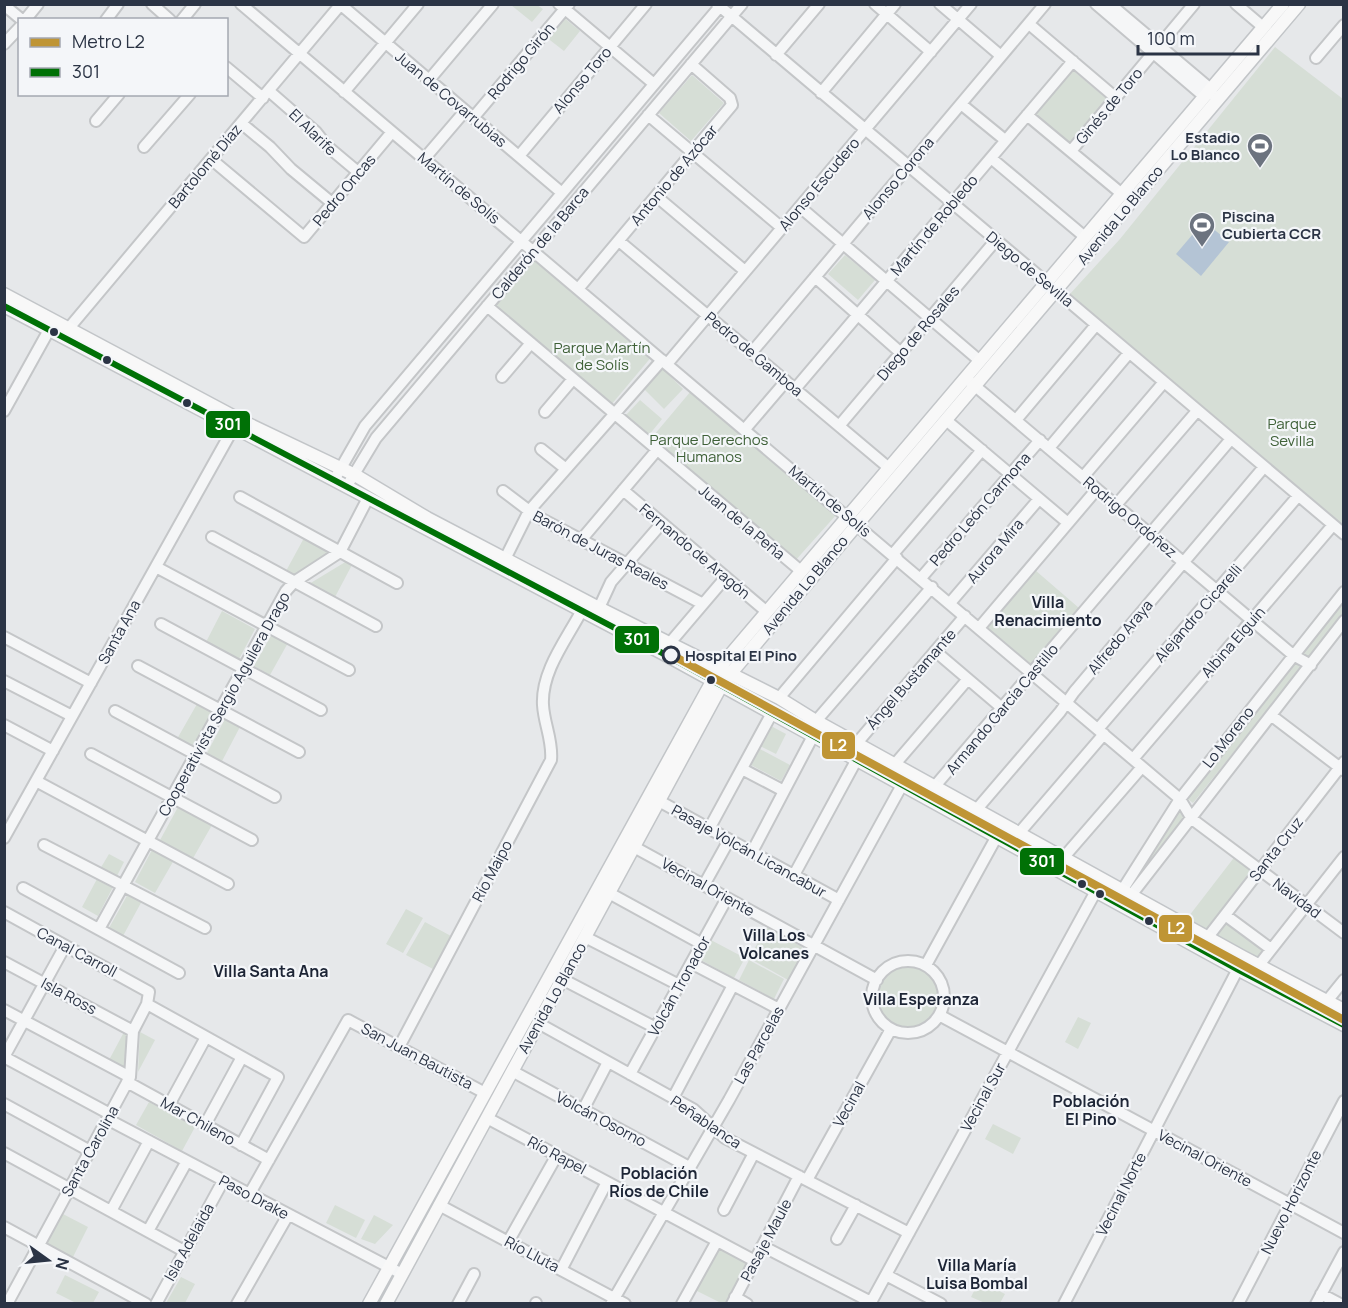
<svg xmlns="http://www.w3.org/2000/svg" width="1348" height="1308" viewBox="0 0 1348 1308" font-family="Manrope,sans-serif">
	<rect width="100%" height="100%" fill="#e6e8ea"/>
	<path fill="#d6ded6" d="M511,5h26l6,4 -11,13z
		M563,17l17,14 -16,20 -18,-14z
		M1275,47l68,52v428l-273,-233 50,-55z
		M1070,68l37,31 -37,45 -38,-31z
		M692,75l32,28 -33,38 -32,-28z
		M845,255l30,25 -17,20 -30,-26z
		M534,258l119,97 -42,50 -118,-98z
		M663,369l20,20 -19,20 -20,-20z
		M691,391l146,123 -43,48 -145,-121z
		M640,400l22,19 -13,16 -23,-20z
		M304,538l27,13 -38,24 -7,-4z
		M347,561l6,2 -18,34 -26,-13z
		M1035,570l44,38 -50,58 -44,-38z
		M1343,599v15l-34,44 -8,-5z
		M222,611l33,18 -16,30 -33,-17z
		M273,632l16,9 -19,34 -16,-9z
		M1292,659l9,9 -108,135 -9,-7z
		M197,704l15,8 -19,35 -16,-8z
		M226,717l15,8 -20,38 -15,-8z
		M771,726l15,8 -10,20 -16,-8z
		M760,749l30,16 -9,16 -30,-16z
		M1178,805l8,10 -43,62h-5l-3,-4z
		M178,807l34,18 -20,35 -33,-18z
		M153,848l21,12 -19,33 -20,-11z
		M109,854l15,8 -8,16 -16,-9z
		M1236,855l17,13 -33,44 1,4 45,34 -9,10 -68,-39v-5z
		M97,879l16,8 -15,29 -16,-9z
		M129,892l14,7 -20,37 -14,-8z
		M406,909l17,9 -20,35 -17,-9z
		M425,922l26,14 -18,33 -27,-14z
		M767,927l35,20 2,5 -16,28 -39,-22z
		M709,939l36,19 -11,20 -35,-19z
		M749,960l35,19 -10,20 -35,-19z
		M876 996a31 31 0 1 1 62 0a31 31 0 1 1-62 0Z
		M1078,1017l13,6 -13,26 -13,-7z
		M124,1032l4,2 -3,36 -16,-10z
		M140,1032l15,8 -17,32z
		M149,1102l46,25 -13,24 -46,-26z
		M993,1124l28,14 -8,16 -28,-15z
		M335,1205l30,15 -9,18 -30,-15z
		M61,1213l27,14 -15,30 -27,-14z
		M374,1215l19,10 -18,19 -14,-5z
		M718,1246l29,16 -22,41h-4l-26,-13z
		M65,1275l34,17 -6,11h-17l-20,-10z
		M181,1277l14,7 -10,19h-19z
		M979,1281l26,13 -5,9h-15l-14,-6z"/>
	<path fill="#b4c4d5" d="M1204,221l25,21 -28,34 -25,-22z"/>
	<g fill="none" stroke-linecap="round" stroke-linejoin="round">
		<g stroke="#c4c6c8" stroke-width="14">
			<path id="minor" d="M152,4l18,16
				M241,4l939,795 12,20 152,114
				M340,4l222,189
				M559,4l95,80
				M717,4l627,530
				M875,4l56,48
				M940,4l61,52
				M1096,4l103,88 9,-1
				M1110,4l96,81 7,10
				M1236,4l27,23
				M4,5l18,15
				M25,20l13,-16
				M106,20l12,-16
				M182,20l13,-16
				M1029,24l87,74
				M4,44l16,-17
				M776,55l43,-51
				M1316,58l28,-33
				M226,67l37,31
				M429,80l64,-76
				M269,91l47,41 11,14 31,26
				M344,92l74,-88
				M821,93l74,-89
				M961,104l44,36
				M648,115l134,113
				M1027,115l95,79
				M473,118l96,-114
				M96,121l23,-27
				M241,123l29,24 21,22 41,34
				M144,147l46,-53
				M1071,151l123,-147
				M519,156l127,-152
				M991,158l94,79
				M211,159l93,78 88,-105
				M424,159l41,-48
				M656,196l89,75
				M800,207l180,154
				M619,241l270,227
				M815,277l86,76
				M578,289l154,-184 -2,-7 -39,-34
				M487,306l314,265
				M752,352l293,-348
				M667,364l304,-360
				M502,377l29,-34
				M968,380l325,275 18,10
				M795,389l278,-328
				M4,411l45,-81 20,-2 272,-324
				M545,412l28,-33
				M946,420l122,103
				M1016,420l80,-95
				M839,426l157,-186
				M745,429l41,-48
				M1049,448l80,-95
				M541,449l25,20
				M337,475l28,-49 357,-422
				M1083,477l81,-95
				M350,481l26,-43 366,-434
				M623,490l144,122
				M503,491l33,25 167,88
				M240,497l157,86
				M1116,505l81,-94
				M212,537l164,89
				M581,540l76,-90
				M893,554l89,-104
				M504,565l1,-6 24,-48 133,-151
				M156,567l193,103
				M921,578l119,-138
				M950,603l89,-104
				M599,608l12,-26 51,-59
				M161,624l160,86
				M979,628l118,-139
				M4,637l87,46
				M669,644l57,-67
				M935,651l67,57
				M138,666l161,86
				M4,681l68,35
				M779,698l118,-140
				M115,711l160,86
				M1272,716l71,54
				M816,721l116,-134
				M4,725l49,26
				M1098,729l200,-233
				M857,743l108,-127
				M91,754l161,86
				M1133,759l200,-234
				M895,764l73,-85
				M742,769l42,22
				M36,781l192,103
				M935,786l296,-347
				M659,801l180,99
				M977,809l83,-97 14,-20 190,-225
				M709,829l63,-116
				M1020,832l84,-98
				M4,838l230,-411
				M44,845l161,83
				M634,847l243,133
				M752,852l61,-116
				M1064,857l78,-90
				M794,875l63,-116
				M704,885l25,-45
				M23,888l156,85
				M1123,889l57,-90 164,-207
				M609,893l93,51
				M1132,894l212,-273
				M4,912l145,80 -2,12 -14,27 -3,46 -123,227
				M1225,915l46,34
				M99,929l187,-338 8,-9 46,-30 28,-54
				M585,937l94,48
				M1208,937l136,-175
				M872 997a36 36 0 1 1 72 0a36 36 0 1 1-72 0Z
				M4,962l129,69
				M691,963l88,46
				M926,965l71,-129
				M1259,965l85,-108
				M562,979l94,49
				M1327,1001l17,-21
				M147,1004l131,73 -37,68
				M4,1010l126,67
				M939,1015l405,218
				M538,1023l155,86 32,29 184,95
				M399,1047l152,-287c2,-19 -7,-36 -8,-55 -2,-34 24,-66 39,-95
				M4,1057l61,-111
				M4,1057l106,57
				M512,1071l177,96
				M630,1074l97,-176
				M127,1082l142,78
				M673,1098l60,-113
				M4,1104l86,47
				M169,1105l37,-68
				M583,1110l25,-48
				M487,1118l268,143
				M107,1119l295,155
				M205,1125l37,-68
				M4,1153l180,98
				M807,1180l84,-151
				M249,1195l99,-175 137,73
				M439,1205l186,99
				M724,1210l30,-57
				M111,1211l38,-70
				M4,1227l142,77
				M148,1231l39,-70
				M837,1239l19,-34
				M508,1242l49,-87
				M762,1246l109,56
				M561,1270l46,-88
				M886,1275l55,29
				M1321,1294l19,10
				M735,1297l12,7
				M156,1304l67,-123
				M237,1304l51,-89
				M458,1304l16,-30
				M536,1304v-1
				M611,1304l118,-204 173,-315
				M682,1304l35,-63
				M732,1304l67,-128
				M870,1304l226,-413
				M1064,1304l177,-341
				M1238,1304l106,-203
				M1316,1304l28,-52"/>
		</g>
		<g stroke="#c2c5c8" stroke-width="15">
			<path id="major" d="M4,294l242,129 109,52 72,43 172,90 180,90 37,23 427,236 101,53
				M4,306l662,349 571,314 107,56
				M369,1304l351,-637 563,-663
				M386,1304l333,-614 12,-17 568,-669"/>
		</g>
		<use href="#minor" stroke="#f5f6f7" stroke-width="10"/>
		<use href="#major" stroke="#f8f8f8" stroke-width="12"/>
		<g stroke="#f4f6f9" stroke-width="10">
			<path id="bus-1" d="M4,306l662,349 571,314 107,56"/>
		</g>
		<use href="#bus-1" stroke="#007106" stroke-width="6"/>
		<g stroke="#f4f6f9" stroke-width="12">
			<path id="metro-1" d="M670,654l674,366"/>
		</g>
		<use href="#metro-1" stroke="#bf9535" stroke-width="8"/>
	</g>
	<defs>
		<g id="stadium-pin" transform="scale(1.35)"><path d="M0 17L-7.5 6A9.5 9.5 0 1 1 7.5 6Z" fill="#6c737f" stroke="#f4f6f9"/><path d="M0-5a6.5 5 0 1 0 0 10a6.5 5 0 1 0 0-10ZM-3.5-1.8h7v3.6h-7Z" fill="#fff"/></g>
	</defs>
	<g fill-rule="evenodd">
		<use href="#stadium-pin" x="1260" y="146"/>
		<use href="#stadium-pin" x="1202" y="225"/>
	</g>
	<g fill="#2b3445" stroke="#f4f6f9" stroke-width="2">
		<circle cx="54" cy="332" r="5"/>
		<circle cx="107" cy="360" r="5"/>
		<circle cx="187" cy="403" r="5"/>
		<circle cx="711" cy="680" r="5"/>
		<circle cx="1082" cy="884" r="5"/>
		<circle cx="1100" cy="894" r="5"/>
		<circle cx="1149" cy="921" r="5"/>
	</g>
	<circle fill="#f4f6f9" stroke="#2b3445" stroke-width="3" cx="671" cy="655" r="8"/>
	<g text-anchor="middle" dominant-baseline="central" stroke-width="4.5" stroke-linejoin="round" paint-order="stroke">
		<g font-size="15" fill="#2b3445" stroke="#f4f6f9">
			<text transform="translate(521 61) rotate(-50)">Rodrigo Girón</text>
			<text transform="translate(582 80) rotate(-50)">Alonso Toro</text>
			<text transform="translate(451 99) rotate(40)">Juan de Covarrubias</text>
			<text transform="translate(1109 106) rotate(-50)">Ginés de Toro</text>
			<text transform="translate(313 132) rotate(44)">El Alarife</text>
			<text transform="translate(205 166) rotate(-50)">Bartolomé Díaz</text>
			<text transform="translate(674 175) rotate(-50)">Antonio de Azócar</text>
			<text transform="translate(898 178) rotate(-50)">Alonso Corona</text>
			<text transform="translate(819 184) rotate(-50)">Alonso Escudero</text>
			<text transform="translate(459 188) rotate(40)">Martín de Solís</text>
			<text transform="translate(344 190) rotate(-50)">Pedro Oncas</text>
			<text transform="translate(1120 215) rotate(-50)">Avenida Lo Blanco</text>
			<text transform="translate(934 225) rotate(-50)">Martín de Robledo</text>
			<text transform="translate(540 243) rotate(-50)">Calderón de la Barca</text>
			<text transform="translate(1030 269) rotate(40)">Diego de Sevilla</text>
			<text transform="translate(918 333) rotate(-50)">Diego de Rosales</text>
			<text transform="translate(754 354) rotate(40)">Pedro de Gamboa</text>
			<text transform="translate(830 501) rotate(40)">Martín de Solís</text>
			<text transform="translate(980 509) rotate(-49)">Pedro León Carmona</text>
			<text transform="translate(1130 517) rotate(40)">Rodrigo Ordóñez</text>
			<text transform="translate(742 522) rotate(40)">Juan de la Peña</text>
			<text transform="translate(601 550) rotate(28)">Barón de Juras Reales</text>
			<text transform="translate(695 551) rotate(40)">Fernando de Aragón</text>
			<text transform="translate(995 551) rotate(-50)">Aurora Mira</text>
			<text transform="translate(805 585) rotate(-50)">Avenida Lo Blanco</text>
			<text transform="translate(1198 613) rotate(-49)">Alejandro Cicarelli</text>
			<text transform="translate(119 632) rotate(-61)">Santa Ana</text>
			<text transform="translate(1120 637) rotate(-50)">Alfredo Araya</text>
			<text transform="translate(1233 642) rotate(-49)">Albina Elguín</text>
			<text transform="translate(911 679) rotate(-49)">Ángel Bustamante</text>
			<text transform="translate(224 704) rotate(-61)">Cooperativista Sergio Aguilera Drago</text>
			<text transform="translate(1002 709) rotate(-50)">Armando García Castillo</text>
			<text transform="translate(1228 737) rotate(-52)">Lo Moreno</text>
			<text transform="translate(1276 849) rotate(-52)">Santa Cruz</text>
			<text transform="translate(749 851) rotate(29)">Pasaje Volcán Licancabur</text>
			<text transform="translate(492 871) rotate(-62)">Río Maipo</text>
			<text transform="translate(708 887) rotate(29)">Vecinal Oriente</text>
			<text transform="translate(1297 898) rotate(37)">Navidad</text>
			<text transform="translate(77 952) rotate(28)">Canal Carroll</text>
			<text transform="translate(679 986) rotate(-61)">Volcán Tronador</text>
			<text transform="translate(69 996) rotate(28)">Isla Ross</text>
			<text transform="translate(552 998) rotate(-61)">Avenida Lo Blanco</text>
			<text transform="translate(759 1045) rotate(-61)">Las Parcelas</text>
			<text transform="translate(417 1056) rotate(28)">San Juan Bautista</text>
			<text transform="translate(983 1097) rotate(-61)">Vecinal Sur</text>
			<text transform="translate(849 1104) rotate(-61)">Vecinal</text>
			<text transform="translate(601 1119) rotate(28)">Volcán Osorno</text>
			<text transform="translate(198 1121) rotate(29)">Mar Chileno</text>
			<text transform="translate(706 1122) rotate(34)">Peñablanca</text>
			<text transform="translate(90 1151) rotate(-61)">Santa Carolina</text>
			<text transform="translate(557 1155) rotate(28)">Río Rapel</text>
			<text transform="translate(1205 1158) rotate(28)">Vecinal Oriente</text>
			<text transform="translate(1121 1194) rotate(-63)">Vecinal Norte</text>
			<text transform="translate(254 1197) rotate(28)">Paso Drake</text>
			<text transform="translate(1291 1202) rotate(-63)">Nuevo Horizonte</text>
			<text transform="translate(766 1240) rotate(-62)">Pasaje Maule</text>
			<text transform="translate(189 1242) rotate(-61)">Isla Adelaida</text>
			<text transform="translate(532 1254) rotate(28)">Río Lluta</text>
		</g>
		<g font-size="15" font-weight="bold" fill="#2b3445" stroke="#f4f6f9" text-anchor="end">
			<text x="1240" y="137">Estadio<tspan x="1240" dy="17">Lo Blanco</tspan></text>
			<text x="1222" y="216" text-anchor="start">Piscina<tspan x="1222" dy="17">Cubierta CCR</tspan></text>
		</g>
		<g font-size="15" fill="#3f6138" stroke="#f4f6f9">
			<text x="602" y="347">Parque Martín<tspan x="602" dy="17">de Solís</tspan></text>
			<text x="1292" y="423">Parque<tspan x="1292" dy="17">Sevilla</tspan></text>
			<text x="709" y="439">Parque Derechos<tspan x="709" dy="17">Humanos</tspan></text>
		</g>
		<g font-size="15" font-weight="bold" fill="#2b3445" stroke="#f4f6f9" text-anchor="start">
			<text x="685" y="655">Hospital El Pino</text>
		</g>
		<g font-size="16" font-weight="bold" fill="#1d2536" stroke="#f4f6f9">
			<text x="1048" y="602">Villa<tspan x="1048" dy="18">Renacimiento</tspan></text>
			<text x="774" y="935">Villa Los<tspan x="774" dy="18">Volcanes</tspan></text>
			<text x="271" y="971">Villa Santa Ana</text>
			<text x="921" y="999">Villa Esperanza</text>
			<text x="1091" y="1101">Población<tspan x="1091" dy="18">El Pino</tspan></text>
			<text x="659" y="1173">Población<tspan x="659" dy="18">Ríos de Chile</tspan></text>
			<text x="977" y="1265">Villa María<tspan x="977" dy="18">Luisa Bombal</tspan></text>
		</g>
	</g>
	<g stroke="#f4f6f9" stroke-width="2">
		<rect x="205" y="410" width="46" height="29" rx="6" fill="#007106"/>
		<rect x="614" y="625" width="46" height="29" rx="6" fill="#007106"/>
		<rect x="821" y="731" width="35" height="29" rx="6" fill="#bf9535"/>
		<rect x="1019" y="847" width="46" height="29" rx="6" fill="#007106"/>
		<rect x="1158" y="914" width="35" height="29" rx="6" fill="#bf9535"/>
	</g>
	<g font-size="16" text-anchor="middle" font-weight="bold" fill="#fff">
		<text x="228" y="430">301</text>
		<text x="637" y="645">301</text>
		<text x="838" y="751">L2</text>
		<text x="1042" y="867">301</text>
		<text x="1176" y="934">L2</text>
	</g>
	<rect width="1348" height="1308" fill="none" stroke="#2b3445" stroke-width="12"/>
	<rect x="18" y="18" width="210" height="78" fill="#f4f6f9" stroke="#a4a8b1" stroke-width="1.5"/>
	<rect x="30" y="38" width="30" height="9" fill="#bf9535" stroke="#a4a8b1" stroke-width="1.5"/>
	<text x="72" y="48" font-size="18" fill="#2b3445">Metro L2</text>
	<rect x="30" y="68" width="30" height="9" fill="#007106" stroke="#a4a8b1" stroke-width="1.5"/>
	<text x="72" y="78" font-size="18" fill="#2b3445">301</text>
	<g transform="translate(48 1260) rotate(105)" stroke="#f4f6f9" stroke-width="4.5" paint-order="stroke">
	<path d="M0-4.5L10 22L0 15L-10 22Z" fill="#2b3445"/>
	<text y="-9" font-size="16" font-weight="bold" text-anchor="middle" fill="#2b3445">N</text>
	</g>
	<path d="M1138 45v9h120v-9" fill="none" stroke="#2b3445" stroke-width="3"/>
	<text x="1147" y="45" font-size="18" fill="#2b3445" stroke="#f4f6f9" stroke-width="4.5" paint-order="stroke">100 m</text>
</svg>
